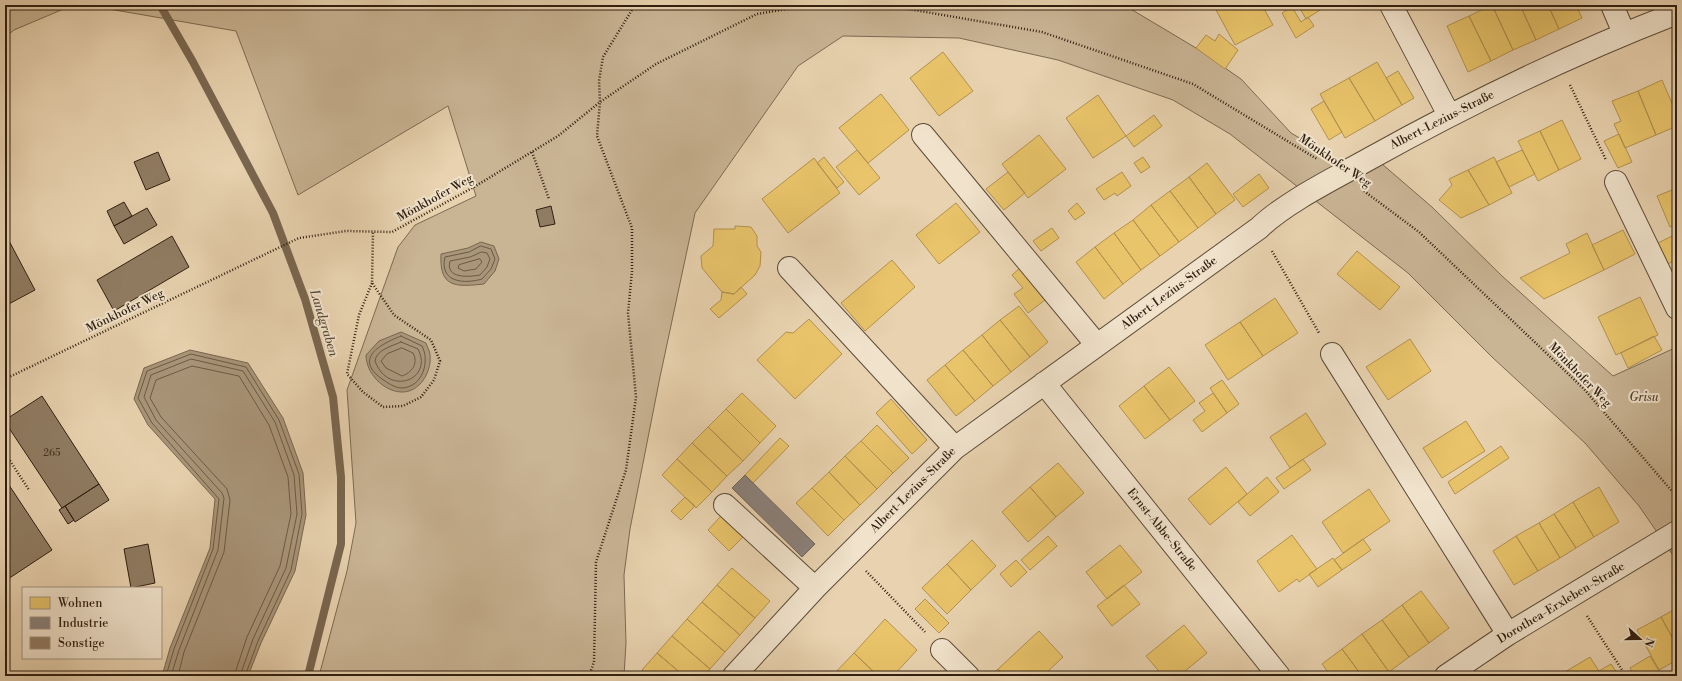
<svg xmlns="http://www.w3.org/2000/svg" width="1682" height="681" viewBox="0 0 1682 681" font-family="'Libre Bodoni',serif">
	<rect width="100%" height="100%" fill="#e8d2af"/>
	<filter id="stains"><feTurbulence type="fractalNoise" baseFrequency=".005" numOctaves="4"/><feColorMatrix values="0 0 0 0 .2 0 0 0 0 .09 0 0 0 0 .02 0 0 0 .5 -.17"/></filter>
	<radialGradient id="worn" r=".72"><stop offset=".6" stop-color="#630" stop-opacity="0"/><stop offset="1" stop-color="#630" stop-opacity=".3"/></radialGradient>
	<path fill="#c9b494" stroke="#7c6a52" d="M5,5h68l-59,25 -9,7z
		M86,5h1038l72,43 45,31 50,54 72,42 19,-11 50,43 70,69 111,100 64,-29v214l-38,-55 -54,-63 -93,-86 -84,-84 -178,-139 -57,-34 -115,-40 -99,-22 -116,-2 -45,30 -103,147 -35,164 -30,152 -6,46 2,68 -2,33h-305l28,-105 9,-48 -9,-133 51,-143 17,-22 61,-29 -28,-90 -150,89 -62,-164z"/>
	<path fill="#a99579" stroke="#79664f" d="M481,242l13,4 5,13 -4,12 -11,13c-28,3 -45,4 -43,-30l27,-6z
		M401,332l25,11c1,4 4,8 4,12 2,16 -10,38 -29,37 -18,-1 -35,-19 -35,-37l13,-14z
		M190,350l58,13 35,55 20,55 3,42 -11,56 -34,72 -13,33h-86l8,-28 40,-100 5,-49 -67,-74 -14,-26 10,-31z"/>
	<path fill="#e9c46a" stroke="#b2924f" d="M1225,5h37l11,20 -38,20 -19,-35z
		M1298,5h30l-22,14z
		M1492,5l21,45 -22,11 -22,-45z
		M1492,5h28l16,35 -23,10z
		M1520,5h28l11,24 -23,11z
		M1548,5h28l6,13 -23,11z
		M1292,7l9,15 7,-5 6,9 -18,12 -14,-25z
		M1469,16l22,45 -23,11 -21,-46z
		M1219,34l19,16 -13,19 -29,-21 10,-13 9,6z
		M943,52l30,39 -34,25 -29,-38z
		M1377,62l25,43 -27,16 -26,-43z
		M1398,71l16,27 -12,7 -16,-27z
		M1349,78l26,43 -30,17 -25,-44z
		M1662,80l15,35v11l-21,9 -18,-44z
		M1638,91l18,44 -31,13 -11,-24 7,-3 -9,-20z
		M881,94l28,36 -41,33 -29,-35z
		M1098,95l28,41 -33,22 -27,-40z
		M1324,101l18,31 -13,8 -18,-31z
		M1154,115l8,11 -28,21 -8,-11z
		M1562,120l19,39 -22,11 -19,-39z
		M1540,131l19,39 -21,11 -20,-40z
		M1619,134l13,28 -14,6 -14,-27z
		M1039,135l27,34 -38,29 -26,-34z
		M857,150l23,28 -21,17 -23,-28z
		M1522,150l13,24 -26,13 -13,-25z
		M824,157l20,25 -7,6 -20,-25z
		M1143,157l7,10 -9,6 -7,-10z
		M1494,157l18,36 -23,12 -21,-35z
		M814,158l26,35 -52,40 -26,-34z
		M1207,163l28,37 -19,14 -27,-37z
		M1468,170l21,35 -28,13 -22,-18 13,-15 -3,-6z
		M1008,172l17,21 -21,17 -18,-21z
		M1122,172l9,14 -14,10 -2,-3 -11,7 -8,-11z
		M1259,174l10,14 -26,19 -10,-13z
		M1189,177l27,37 -18,14 -28,-37z
		M1677,188v36l-7,3 -13,-31z
		M1170,191l28,37 -19,14 -28,-37z
		M956,203l24,29 -41,32 -23,-29z
		M1077,203l8,10 -10,7 -7,-9z
		M1151,205l28,37 -19,14 -27,-36z
		M1133,220l27,36 -19,14 -27,-37z
		M735,226l16,1 6,9v10l4,6 -1,14 -5,9 -21,19 -12,-2 -20,-24 -1,-12 12,-10 1,-17h21z
		M1052,228l7,10 -18,13 -8,-10z
		M1623,230l12,24 -31,16 -12,-25z
		M1114,233l27,37 -18,14 -28,-37z
		M1587,233l17,37 -60,29 -24,-21 50,-25 -4,-9z
		M1676,234l1,25 -9,5 -10,-21z
		M1095,247l28,37 -19,15 -28,-37z
		M1357,251l43,36 -20,23 -43,-36z
		M892,260l23,27 -50,44 -24,-28z
		M1020,268l25,32 -17,13 -14,-19 9,-6 -11,-13z
		M741,287l6,7 -28,24 -9,-9 11,-9 1,-8 12,2z
		M1640,297l18,38 -42,20 -18,-38z
		M1275,298l23,35 -35,23 -23,-34z
		M1019,306l29,36 -18,15 -30,-37z
		M809,319l33,35 -47,45 -38,-39 29,-28 7,1z
		M1000,320l30,37 -19,15 -29,-37z
		M1240,322l23,34 -35,24 -23,-35z
		M982,335l29,37 -18,14 -30,-36z
		M1654,336l8,14 -34,18 -7,-15z
		M1410,339l21,32 -43,29 -22,-33z
		M963,350l30,36 -18,15 -30,-36z
		M945,365l30,36 -19,15 -29,-36z
		M1169,367l26,34 -25,19 -26,-34z
		M1222,380l17,24 -12,9 -17,-25z
		M1144,386l26,34 -25,19 -26,-33z
		M742,393l34,33 -16,17 -34,-34z
		M1213,393l14,20 -25,19 -9,-12 12,-9 -6,-8z
		M891,399l36,41 -15,14 -36,-41z
		M726,409l34,34 -17,18 -35,-34z
		M1306,413l20,31 -36,24 -20,-31z
		M1466,421l19,30 -43,27 -19,-30z
		M877,425l32,33 -16,15 -32,-32z
		M708,427l35,34 -16,15 -35,-33z
		M780,438l9,8 -36,37 -8,-8z
		M861,441l32,32 -16,16 -32,-33z
		M692,443l35,33 -15,16 -35,-33z
		M1501,446l8,12 -54,36 -7,-12z
		M845,456l32,33 -17,16 -31,-33z
		M677,459l35,33 -16,16 -34,-33z
		M1303,459l8,11 -27,19 -8,-11z
		M1058,463l26,30 -28,24 -26,-30z
		M1226,467l21,27 -37,31 -22,-26z
		M829,472l31,33 -16,15 -32,-32z
		M1267,477l12,15 -29,24 -12,-14z
		M1030,487l26,30 -28,25 -26,-30z
		M1599,487l20,35 -25,15 -21,-35z
		M812,488l32,32 -16,16 -32,-33z
		M1369,489l21,32 -47,32 -21,-31z
		M685,497l10,9 -14,14 -10,-9z
		M1573,502l21,35 -18,11 -22,-34z
		M1554,514l22,34 -16,10 -21,-35z
		M721,516l22,21 -14,14 -21,-21z
		M1539,523l21,35 -22,13 -22,-35z
		M1292,535l25,34 -18,13 -2,-3 -18,13 -22,-31z
		M1048,536l9,10 -27,24 -9,-10z
		M1516,536l22,35 -24,14 -21,-34z
		M1363,539l8,11 -29,20 -8,-10z
		M972,540l24,26 -25,24 -24,-26z
		M1120,545l22,27 -35,27 -21,-27z
		M1333,558l9,12 -24,17 -9,-13z
		M1016,560l11,12 -16,15 -11,-13z
		M947,564l24,26 -24,24 -25,-26z
		M732,568l38,33 -15,17 -38,-33z
		M717,585l38,33 -15,17 -38,-33z
		M1124,585l16,19 -28,22 -15,-20z
		M1421,591l28,37 -20,15 -27,-38z
		M925,599l24,24 -10,10 -24,-24z
		M702,602l38,33 -15,17 -38,-33z
		M1402,605l27,38 -20,14 -27,-37z
		M1677,608v38l-16,-29z
		M1661,617l16,29v14l-18,10 -22,-40z
		M687,619l38,33 -15,17 -38,-33z
		M885,619l32,31 -24,26h-15l-24,-23z
		M1382,620l27,37 -20,15 -27,-38z
		M1184,625l23,28 -28,23h-16l-17,-20z
		M1039,631l24,26 -20,19h-39l-6,-7z
		M1362,634l27,38 -5,4h-22l-20,-27z
		M672,636l38,33 -6,7h-20l-27,-23z
		M1342,649l20,27h-31l-9,-12z
		M657,653l27,23h-35l-7,-6z
		M854,653l24,23h-46z
		M1650,656l12,20h-28l-4,-8z
		M1590,657l12,19h-34l-3,-4z
		M1611,664l8,12h-17l-3,-5z
		M998,669l6,7h-14z
		M1185,671l5,5h-11z"/>
	<path fill="#8a817c" stroke="#6f645c" d="M745,475l70,69 -13,13 -70,-69z"/>
	<g fill="none" stroke-linecap="round" stroke-linejoin="round">
		<path stroke="#6c5a44" stroke-width="1" d="M481,246l10,3 4,10 -4,10 -9,10c-17,5 -43,4 -37,-22l24,-5z
			M482,252l5,1 3,6 -3,8 -7,8c-11,2 -35,4 -30,-14l20,-4z
			M480,259l2,3 -6,7 -12,2 -6,-3 1,-3z
			M401,336l21,10c8,15 1,41 -20,42 -7,0 -14,-5 -20,-9 -29,-21 -1,-35 19,-43z
			M401,342l17,7c16,31 -30,48 -43,12 1,-11 17,-15 26,-19z
			M402,348l11,5c6,11 -2,20 -11,23l-16,-8 -5,-7 6,-7z
			M166,676l8,-27 39,-100 6,-50 -67,-76 -14,-25 9,-27 44,-17 55,13 33,53 20,54 3,40 -11,56 -33,71 -13,35
			M171,676l8,-26 39,-100 6,-52 -2,-5 -66,-73 -12,-23 7,-22 40,-16 52,12 32,51 19,53 3,39 -11,54 -33,71 -13,37
			M178,676l6,-24 40,-100 6,-52 -3,-11 -66,-72 -11,-19 6,-18 36,-14 47,10 30,49 19,52 3,37 -11,52 -33,71 -13,39"/>
		<path stroke="#79664f" stroke-width="8" d="M160,5l33,57 80,151 32,86 28,98 8,80v67l-33,132"/>
	</g>
	<path fill="#907c63" stroke="#301f10" d="M158,152l12,28 -24,10 -12,-28z
		M124,202l8,14 -18,10 -7,-15z
		M551,206l4,18 -15,3 -4,-17z
		M147,208l10,17 -33,19 -10,-18z
		M172,236l17,31 -75,44 -17,-31z
		M5,237h2l28,53 -30,16z
		M42,396l57,88 -37,24 -57,-86v-2z
		M5,479l47,71 -47,31z
		M99,484l10,16 -34,22 -10,-16z
		M65,506l9,14 -6,4 -9,-14z
		M148,544l7,39 -24,5 -7,-39z"/>
	<g fill="none" stroke-linecap="round" stroke-linejoin="round">
		<g stroke="#5e4c38" stroke-width="24">
			<path id="minor" d="M1391,5l58,110
				M1612,5l12,28
				M923,135l174,210
				M1616,182l61,126
				M789,268l166,180
				M1332,354l176,280
				M1044,383l235,293
				M725,505l90,83
				M942,650l26,26
				M734,676l81,-88 140,-140 304,-220c27,-26 76,-50 110,-69 99,-55 202,-105 308,-146
				M1446,676l62,-42 169,-102"/>
		</g>
		<path stroke="#301f10" stroke-width="2.5" stroke-dasharray="1 2" stroke-linecap="butt" d="M885,5l157,27 151,52 124,75
			M1570,85l36,75
			M532,152l17,47
			M1364,191l55,41 165,157 93,108
			M1272,251l47,82
			M372,283l-13,32 -12,59 16,18 20,15 20,-1 18,-9 13,-17 6,-19 -9,-21 -37,-25 -22,-32 1,-51
			M5,379l294,-141 47,-7 46,1 82,-45 84,-51 42,-34 56,-38 101,-50 53,-9
			M5,453l24,37
			M866,571l59,61
			M1587,616l39,60
			M589,676l5,-14 2,-100 30,-92 10,-73 -8,-84 4,-42v-43l-35,-92 3,-34 -1,-21 4,-24 32,-52"/>
		<use href="#minor" stroke="#f0e2cb" stroke-width="22"/>
	</g>
	<g text-anchor="middle" dominant-baseline="central" stroke-width="4" stroke-linejoin="round" paint-order="stroke">
		<g font-size="10" fill="#483625">
			<text x="52" y="453">265</text>
		</g>
		<g font-size="12" fill="#301f10" stroke="#f0e2cb">
			<text transform="translate(1442 120) rotate(-27)">Albert-Lezius-Straße</text>
			<text transform="translate(1335 161) rotate(34)">Mönkhofer Weg</text>
			<text transform="translate(435 198) rotate(-29)">Mönkhofer Weg</text>
			<text transform="translate(1169 293) rotate(-36)">Albert-Lezius-Straße</text>
			<text transform="translate(125 311) rotate(-26)">Mönkhofer Weg</text>
			<text transform="translate(1580 375) rotate(46)">Mönkhofer Weg</text>
			<text transform="translate(913 490) rotate(-45)">Albert-Lezius-Straße</text>
			<text transform="translate(1162 530) rotate(51)">Ernst-Abbe-Straße</text>
			<text transform="translate(1561 603) rotate(-31)">Dorothea-Erxleben-Straße</text>
		</g>
		<g font-size="12" font-style="italic" fill="#564431" stroke="#f0e2cb">
			<text x="1644" y="397">Grisu</text>
		</g>
		<g font-size="13" font-style="italic" fill="#5a4835" stroke="#f0e2cb">
			<text transform="translate(324 323) rotate(73)">Landgraben</text>
		</g>
	</g>
	<rect width="1682" height="681" fill="none" stroke="#e8d2af" stroke-width="20"/>
	<rect x="6" y="6" width="1670" height="669" fill="none" stroke="#301f10" stroke-width="2"/>
	<rect x="10" y="10" width="1662" height="661" fill="none" stroke="#301f10"/>
	<rect x="22" y="587" width="140" height="72" fill="#f0e2cb" stroke="#a39480"/>
	<rect x="30" y="597" width="20" height="12" fill="#e9c46a" stroke="#a39480"/>
	<text x="58" y="607" font-size="12" fill="#301f10">Wohnen</text>
	<rect x="30" y="617" width="20" height="12" fill="#8a817c" stroke="#a39480"/>
	<text x="58" y="627" font-size="12" fill="#301f10">Industrie</text>
	<rect x="30" y="637" width="20" height="12" fill="#907c63" stroke="#a39480"/>
	<text x="58" y="647" font-size="12" fill="#301f10">Sonstige</text>
	<g transform="translate(1640 639) rotate(111)" stroke="#f0e2cb" stroke-width="3" paint-order="stroke">
	<path d="M0-3L7 15L0 10L-7 15Z" fill="#301f10"/>
	<text y="-6" font-size="11" font-weight="bold" text-anchor="middle" fill="#301f10">N</text>
	</g>
	<rect width="100%" height="100%" filter="url(#stains)"/>
	<rect width="100%" height="100%" fill="url(#worn)"/>
</svg>
